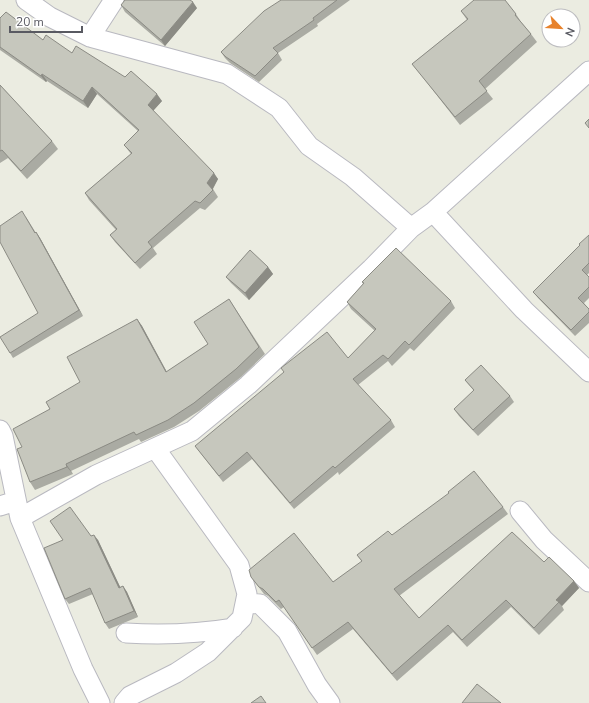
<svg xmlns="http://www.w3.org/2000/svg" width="589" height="703" viewBox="0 0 589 703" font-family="'Nunito Sans',sans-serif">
	<rect width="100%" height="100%" fill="#ebece1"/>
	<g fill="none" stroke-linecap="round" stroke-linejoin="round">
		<g stroke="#b9b9c0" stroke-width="21">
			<path id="minor" d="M26,0l24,17 40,20 137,37 52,34 30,38 44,31 58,51 22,-16 91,98 65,62
				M90,37l24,-37
				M433,212l156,-141
				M0,430l3,6 17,82 63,151 17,34
				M0,506l16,-5
				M520,511l24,29 45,42
				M20,518l76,-43 96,-44 56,-46 123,-116 40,-41
				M246,603l14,1 27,27 30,54 13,18
				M126,633c36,2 71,1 107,-5
				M124,703l6,-7 46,-23 32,-21 34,-34 5,-24 -8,-29 -84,-117"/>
		</g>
		<use href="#minor" stroke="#fff" stroke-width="19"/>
	</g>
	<path fill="#aaaba3" d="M281,0h69l-33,24 1,2 -40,27 4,7 -23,22 -29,-19 -5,-5 -4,-6z
		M121,5l76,3 -32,38 -40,-34z
		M461,11l55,3 5,8 10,12 6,8 -52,47 8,10 -33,26 -42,-54 -6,-7 55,-44z
		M0,18l43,22 29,13 90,48 -9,10 65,68 -5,10 5,8 -13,13 -5,-2 -47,40 4,6 -17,15 -25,-27 -5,-7 6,-5 -27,-30 -4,-7 46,-39 -7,-9 14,-14 -41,-37 -9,14 -41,-27 -1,1 -46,-32z
		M0,85l52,56 6,8 -31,30 -19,-21 -8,5z
		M26,217l10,16v-1l4,6 43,78 -70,42 -3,-5 28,-40z
		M589,235v38l-2,2 2,2v21l-5,5 5,6v14l-14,13 -37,-38 -5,-6 47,-47z
		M268,267l5,7 -24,26 -18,-17 -5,-6z
		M362,282l89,19 4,7 -41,43 -4,-3 -18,18 -4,-5 -30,24 33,35 4,7 -56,48 -1,-3 -44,37 -42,-50 -29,23 -28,-36 153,-88 27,-27 -24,-22 -4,-7 16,-18z
		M229,299l36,55 -24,23 -42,34 -25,16 -33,15 -2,-3 -68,32 2,3 -38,16 -5,-8 -8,-35 28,-38 30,-27 57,-63 5,7 25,46 41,-28z
		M465,380l45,16 4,6 -36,34 -19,-20 -5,-7 20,-18z
		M503,507l5,7 -109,82 20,22 125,-56 30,19 5,7 -17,18 2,4 -25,25 -28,-28 -44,40 -14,-15 -56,49 -44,-52 -36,26 -33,-48 -3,2 -13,-13 -4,-2 -13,-17 82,5 29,-20 -5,-7 35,-20z
		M91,536l7,4 22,47 3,-1 4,6 11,25 -29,12 -4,-6 -12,-29 -24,10 -4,-5z"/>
	<path fill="#8b8b84" d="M193,2l4,6 -32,38 -4,-6z
		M42,74l5,7 -1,1 -5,-6z
		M92,87l5,7 -9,14 -5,-7z
		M157,94l5,7 -10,11 -4,-7z
		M214,173l4,6 -6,11 -5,-7z
		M36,232l4,6 43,78 -4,-6z
		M268,267l5,7 -24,26 -4,-7z
		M137,319l5,7 29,54 -5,-8z
		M66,464l5,7 2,3 -6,-7z
		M94,535l4,5 25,53 -4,-5z
		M574,581l5,7 -17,18 -6,-6z
		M123,586l4,6 11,25 -4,-6z"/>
	<path fill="#c6c7bd" stroke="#8b8b84" d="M125,0h65l3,2 -32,38 -40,-35z
		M281,0h56l-24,18 1,2 -41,28 5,5 -23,23 -29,-19 -5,-5 43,-41z
		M474,0h31l11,14 -1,1 16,19 -52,47 8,10 -32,26 -43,-53 56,-45 -7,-8z
		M6,12l37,28 3,-5 26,18 4,-7 49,31 6,-6 26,23 -9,11 66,68 -7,10 6,7 -13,13 -5,-2 -47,41 4,5 -17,16 -25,-28 7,-6 -32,-36 47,-40 -8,-8 15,-15 -47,-43 -9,14 -41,-27 -1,2 -41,-29v-29z
		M0,85l52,56 -31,30 -19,-21 -2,1z
		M589,119v9l-4,-5z
		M22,211l13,22 1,-1 43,78 -69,43 -10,-16 38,-24 -38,-71v-16z
		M589,235v28l-7,7 7,7v10l-11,11 11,11v3l-18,18 -38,-38 47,-47 -1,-1z
		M396,248l55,53 -42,44 -4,-4 -17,18 -5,-4 -30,24 38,41 -56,48 -2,-2 -43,37 -43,-51 -28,24 -24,-30 89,-74 -3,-4 46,-36 21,26 28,-29 -29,-27 17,-19 -2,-1z
		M250,250l18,17 -23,26 -19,-16z
		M229,299l30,48 -23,22 -42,34 -26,17 -32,15 -2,-3 -68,32 1,3 -37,15 -13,-33 5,-2 -9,-18 37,-20 -4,-7 34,-20 -13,-25 70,-38 29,53 42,-28 -14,-22z
		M481,365l29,31 -37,34 -19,-21 20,-19 -9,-10z
		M474,471l29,36 -109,82 25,29 93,-86 32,30 5,-5 25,24 -18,19 3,2 -25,26 -28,-28 -44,40 -14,-15 -56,49 -44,-52 -36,26 -33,-48 -3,2 -13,-13 -4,-2 -8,-10 -2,-7 45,-37 39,49 29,-21 -5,-6 31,-24 4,4 57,-42 -1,-1z
		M70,507l21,29 3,-1 25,53 4,-2 11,25 -29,12 -15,-35 -25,11 -21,-51 19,-8 -13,-19z
		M477,684l24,19h-39z
		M261,696l5,7h-15z"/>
	<g transform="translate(561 28) rotate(115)"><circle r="19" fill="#ffffff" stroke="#bdbdc0"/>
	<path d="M0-3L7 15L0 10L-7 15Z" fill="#e7822c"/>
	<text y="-6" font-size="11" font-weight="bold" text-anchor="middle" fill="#595a62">N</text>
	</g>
	<path d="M10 26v6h72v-6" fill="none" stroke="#595a62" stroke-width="2"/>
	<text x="16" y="26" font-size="12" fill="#595a62" stroke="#ffffff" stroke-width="3" paint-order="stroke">20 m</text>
</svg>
